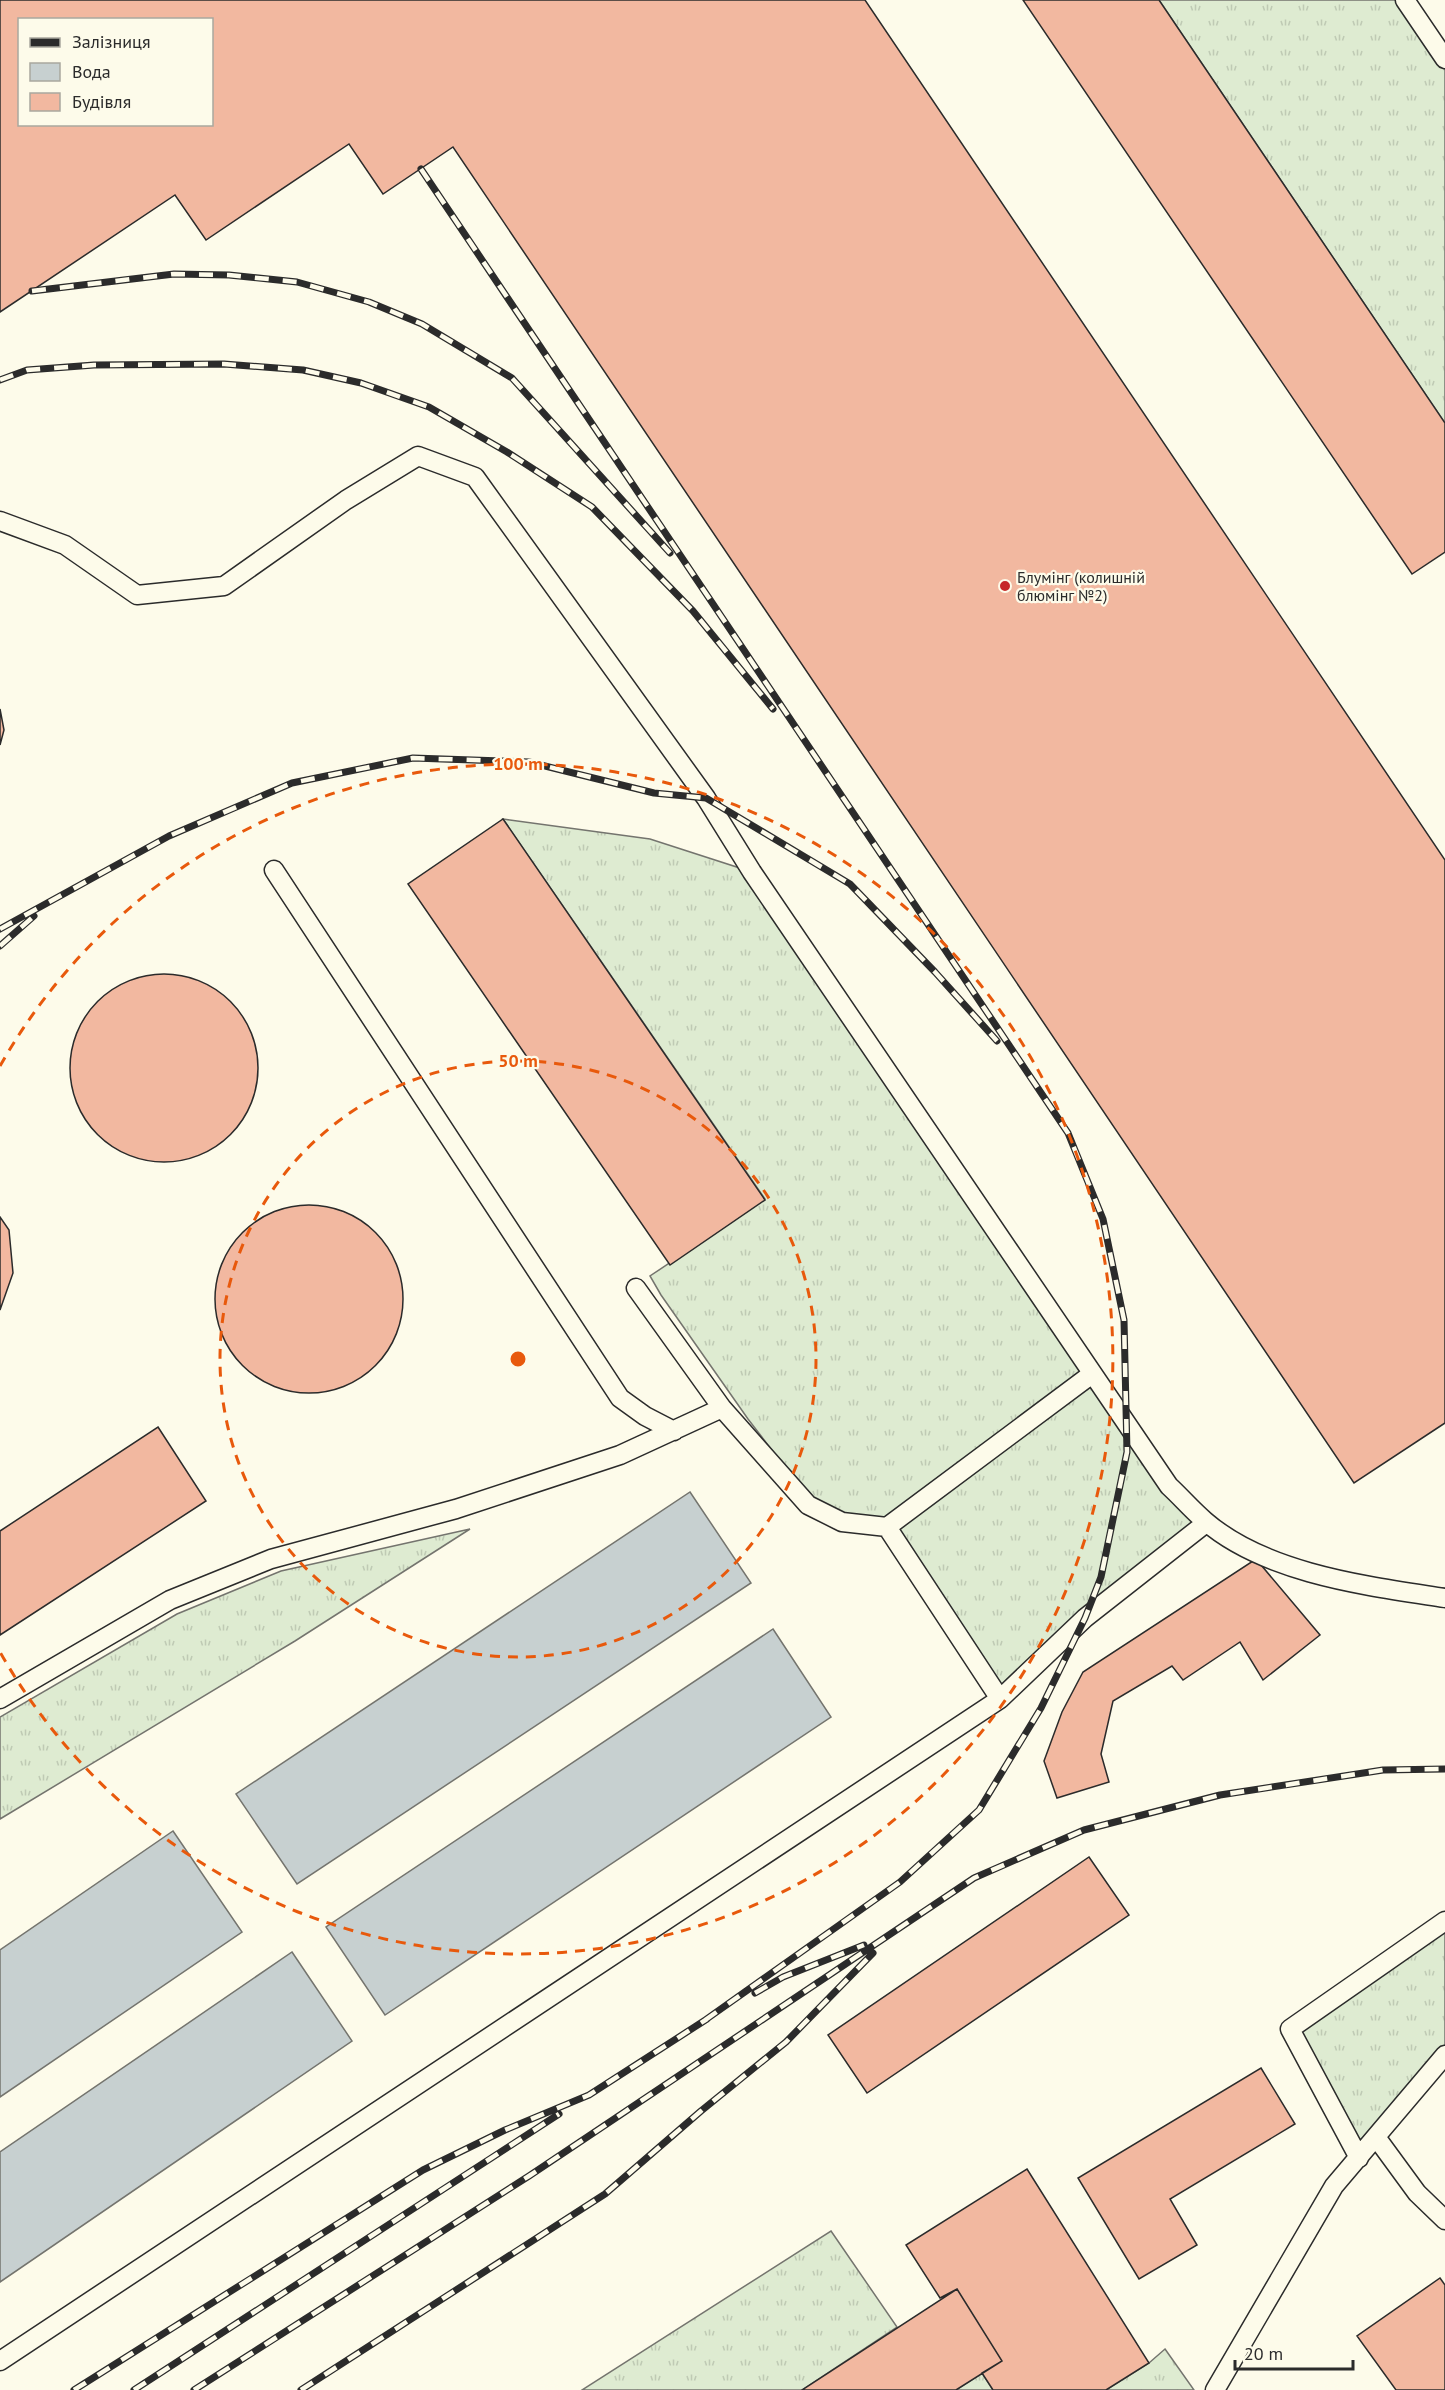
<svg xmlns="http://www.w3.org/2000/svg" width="1445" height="2390" viewBox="0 0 1445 2390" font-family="'PT Sans',sans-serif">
	<defs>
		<pattern id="grass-tufts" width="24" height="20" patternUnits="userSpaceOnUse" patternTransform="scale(1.5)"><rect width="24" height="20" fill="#deebd1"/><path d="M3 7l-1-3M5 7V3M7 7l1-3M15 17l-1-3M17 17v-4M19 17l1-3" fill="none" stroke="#bfcab4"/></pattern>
	</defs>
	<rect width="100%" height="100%" fill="#fdfbea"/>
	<path fill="url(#grass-tufts)" stroke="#74746e" stroke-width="1.5" d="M1159,0h246l40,59v364z
		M503,819l147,20 102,33 340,502 114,149 -206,176 -113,-172 -69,-17 -70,-91 -87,-124 -11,-19 115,-77z
		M470,1529l-175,112 -295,178v-102l177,-103 104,-43z
		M1445,1921v134l-86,103 -69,-129z
		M831,2231l66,96 -95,63h-220z
		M1165,2349l29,41h-88l43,-27z
		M982,2373l11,17h-37z"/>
	<path fill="#c7d0d0" stroke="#74746e" stroke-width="1.5" d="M690,1492l61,91 -454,301 -61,-90z
		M773,1629l58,88 -446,298 -59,-88z
		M173,1831l69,101 -242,165v-147z
		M292,1952l60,89 -352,241v-130z"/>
	<path fill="#f2b8a0" stroke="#2b2b2b" stroke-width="1.5" fill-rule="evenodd" d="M0,0h865l580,860v563l-91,60 -901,-1336 -70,47 -34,-50 -143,96 -31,-45 -175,117zM20,20h192v104h-192z
		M1023,0h136l286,423v129l-33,22z
		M0,709l4,21 -4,15z
		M503,819l262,381 -95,65 -262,-381z
		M70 1068a94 94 0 1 1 188 0a94 94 0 1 1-188 0Z
		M215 1299a94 94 0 1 1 188 0a94 94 0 1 1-188 0Z
		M0,1217l9,13 4,43 -13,37z
		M158,1427l48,74 -206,134v-104z
		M1256,1559l64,76 -57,45 -23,-38 -57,38 -11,-14 -59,35 -12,53 8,28 -52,16 -13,-37 18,-49 21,-40z
		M1089,1857l40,58 -262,178 -39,-58z
		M1261,2068l34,56 -125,75 27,46 -58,34 -61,-101z
		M1027,2169l122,194 -43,27h-113l-11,-17 20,-12 -45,-72 -17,9 -34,-53z
		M1440,2278l5,7v105h-49l-39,-54z
		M957,2289l45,72 -46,29h-154z"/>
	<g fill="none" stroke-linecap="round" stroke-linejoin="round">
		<g stroke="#2b2b2b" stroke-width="21">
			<path id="service" d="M1405,0l40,59
				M0,521l65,24 72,50 87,-9 122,-86 72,-44 57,21 231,321 46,74 417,614c12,11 23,24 36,35 61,53 163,65 240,77
				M274,870l346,528 25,18 29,15
				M636,1288l86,120 86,97 34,17 45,5
				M0,1699l170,-99 101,-41 185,-50 164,-54 102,-47
				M1000,1699l-113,-172 205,-153
				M1376,2137l41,56 28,27
				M1359,2158l-69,-129 155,-108
				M0,2361l1000,-662 85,-81 121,-95
				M1215,2390l119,-204 111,-131"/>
		</g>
		<use href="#service" stroke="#fdfbea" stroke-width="18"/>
		<g stroke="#2b2b2b" stroke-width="7">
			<path id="rail" d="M421,169l647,964 35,86 21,101 3,132 -26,125 -16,41 -44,90 -62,102 -79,72 -199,141
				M32,291l142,-17 55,1 68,7 72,20 53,22 90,54 158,175
				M0,380l27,-10 67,-5 130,-1 79,6 58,13 68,24 78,45 85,55 101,104 80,98
				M0,929l169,-93 123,-53 121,-25 116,4 125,31 52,5 144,86 85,88 62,69
				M0,946l34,-30
				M755,1993l28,-16 81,-32
				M74,2390l349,-220 82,-40 84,-35 118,-76
				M134,2390l425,-276
				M194,2390l335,-214 445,-298 110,-48 136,-35 163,-25 62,-1
				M301,2390l304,-196 96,-83 85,-69 87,-89"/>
		</g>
		<use href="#rail" stroke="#fdfbea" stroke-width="4.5" stroke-dasharray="14" stroke-linecap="butt"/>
	</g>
	<g fill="none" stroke="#e8590c" stroke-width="3" stroke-dasharray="10 8">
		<circle cx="518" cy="1359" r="298"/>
		<path d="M0 1066A595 595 0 1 1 0 1652"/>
	</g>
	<circle fill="#c62828" stroke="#fdfbea" stroke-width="2" cx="1005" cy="586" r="6"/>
	<g text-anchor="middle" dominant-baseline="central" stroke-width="4.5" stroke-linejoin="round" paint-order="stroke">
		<g font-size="16" fill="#2b2b2b" stroke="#fdfbea" text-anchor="start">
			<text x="1017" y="577">Блумінг (колишній<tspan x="1017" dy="18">блюмінг №2)</tspan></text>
		</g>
	</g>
	<circle cx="518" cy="1359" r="9" fill="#e8590c" stroke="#fdfbea" stroke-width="3"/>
	<g font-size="18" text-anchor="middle" font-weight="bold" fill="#e8590c" stroke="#fdfbea" stroke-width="4.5" stroke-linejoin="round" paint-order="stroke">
		<text x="518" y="770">100 m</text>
		<text x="518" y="1067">50 m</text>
	</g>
	<rect x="18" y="18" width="195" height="108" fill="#fdfbea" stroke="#a9a89e" stroke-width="1.5"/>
	<rect x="30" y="38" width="30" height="9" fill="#2b2b2b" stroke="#a9a89e" stroke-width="1.5"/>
	<text x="72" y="48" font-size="18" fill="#2b2b2b">Залізниця</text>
	<rect x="30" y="63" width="30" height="18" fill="#c7d0d0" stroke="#a9a89e" stroke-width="1.5"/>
	<text x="72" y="78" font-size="18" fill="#2b2b2b">Вода</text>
	<rect x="30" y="93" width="30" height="18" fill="#f2b8a0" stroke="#a9a89e" stroke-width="1.5"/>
	<text x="72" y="108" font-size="18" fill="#2b2b2b">Будівля</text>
	<path d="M1235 2360v9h118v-9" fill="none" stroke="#2b2b2b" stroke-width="3"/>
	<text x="1244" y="2360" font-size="18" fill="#2b2b2b" stroke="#fdfbea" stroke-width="4.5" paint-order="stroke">20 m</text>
</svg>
